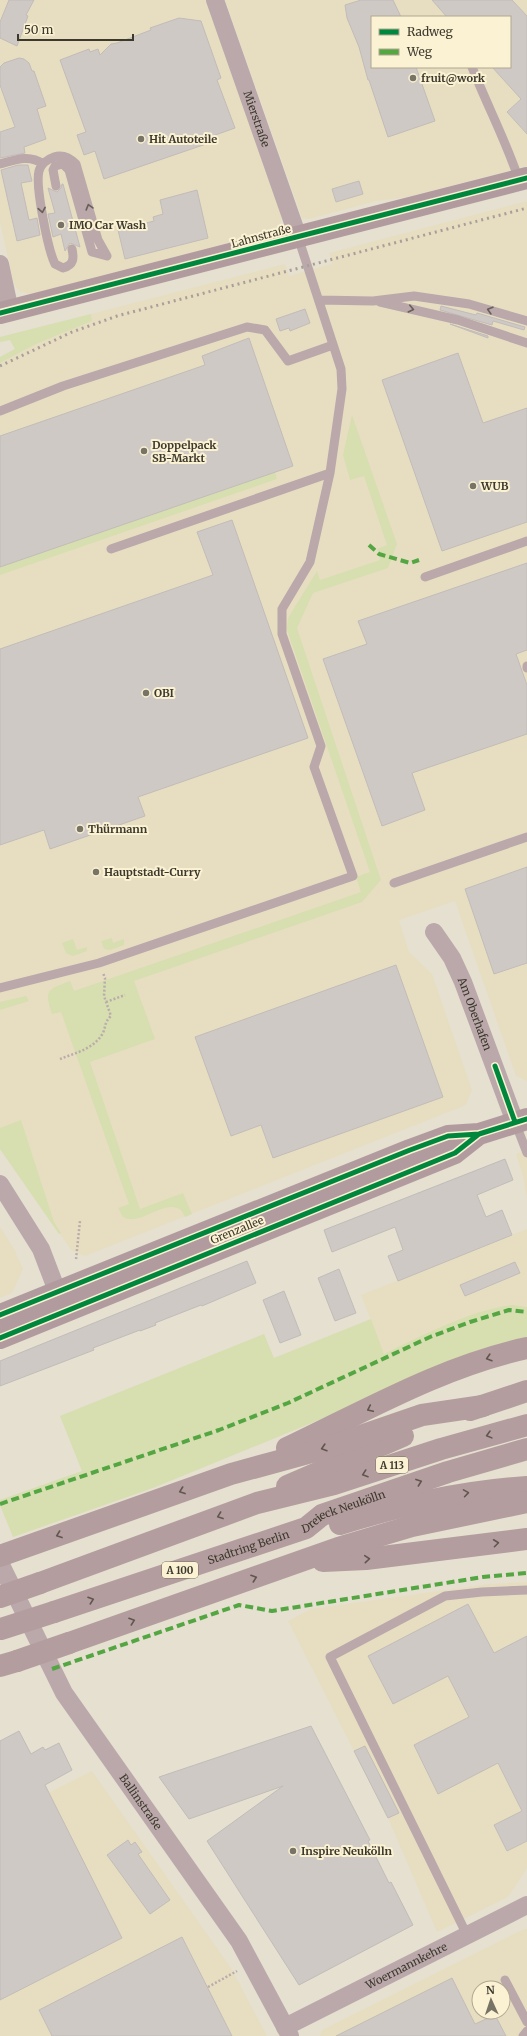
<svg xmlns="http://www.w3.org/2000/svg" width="527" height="2036" viewBox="0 0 527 2036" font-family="Merriweather,serif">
	<rect width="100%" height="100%" fill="#e5e0cf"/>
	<path fill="#e7dec1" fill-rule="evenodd" d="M0,0h206l75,215v7l-3,5 -10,6 -237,61 -11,-2 -6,-8 -14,-62z
		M225,0h302v166l-120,31 -31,4 -67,18 -7,-1zM372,17h138v50h-138z
		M527,201v880l-11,-5 -61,-175 -56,19 10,32 23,22 40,116 -6,15 -381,151 -13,-5 -72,-102v-786l36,-19 56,-23 -1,-7 194,-50 4,12 43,-12 -3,-11z
		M527,1150v49l-4,-23 -7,-22z
		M0,1227l13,20 10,22 -11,24 -12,5z
		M527,1229v78l-24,-1 -13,3 -58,22 -48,23 -23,-59z
		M527,1582v286l-19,29 -71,35 -49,-114 -100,-197 23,-12 178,-25z
		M92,1771l139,197 36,68h-267v-219z
		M524,1929h3v107h-207l2,-6zM479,1988h24v24h-24z"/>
	<path fill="#d7deb0" d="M91,314l1,7 -56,23 -36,19v-6l15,-8 -5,-9 -10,2v-5z
		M352,415l45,129 -9,24 -75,25 -16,35 84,252 -19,22 -228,79 21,58 -65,23 50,147 43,-16 9,21 -7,3 -4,-7c-18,-12 -39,17 -58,7l-5,-9 11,-4 -68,-192 -9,2c-8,-25 -5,-24 18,-33l4,10 287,-99 -5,-15 14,-5 -83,-242 1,-12 29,-47 3,9 60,-20 -3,-11 10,-4 -23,-69 -14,4 -7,-25z
		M275,472l2,7 -277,96v-8z
		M112,938l1,5 11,-4v6l-14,5 -6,-1 -3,-8z
		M73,939l4,11 10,-3v4l-14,5 -7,-3 -4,-10z
		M26,996l3,5 -29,9v-8z
		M21,1120l33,102 7,11 -2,1 -59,-85v-21z
		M513,1305l14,2v30l-49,13 -159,70 -166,68 -140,49 -13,-32v-5l82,-29 -22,-55 204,-82 10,24 97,-39 13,35c34,-17 92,-46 129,-49z"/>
	<path fill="#cfc9c6" stroke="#c1bcb8" d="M9,0h25l-8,15 2,1 -11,30 -17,-8v-16z
		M361,0h32l8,17h-29v50h44l19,54 -47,16 -19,-57h-1l-9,-33 -12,-29 -2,-13z
		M432,0h80l15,16v118l-20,-22 14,-13 -29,-32h18v-50h-63z
		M179,18l22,3 20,57 -4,2 18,48 -31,11 2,5 -102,35 -9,-28 -11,4 -7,-20 9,-3 -26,-72 29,-11 1,3 8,-3 2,6 11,-11 6,-1 34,-13 -1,-2z
		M19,58l5,1 5,4 3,8h2l12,35 -9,3 9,30 -22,8 1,6 -25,5v-26l15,-5 -15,-42v-18l4,-4z
		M18,165h10l4,16 -11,2 8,37 8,-2 3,17 -23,6 -16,-71z
		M359,181l4,13 -27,8 -4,-13z
		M62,184h1l17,63 -10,-4 -5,8 -4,-17 -8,3 -5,-23 7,-1 -7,-25 9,4 4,-4z
		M197,190l11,48 -83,21 -7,-29 36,-9 -1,-4 10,-3 -3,-14z
		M441,306l35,9 1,-2 48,14 -1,3 -31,-9 -1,4 -52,-15z
		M305,309l5,14 -20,8 -1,-3 -9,3 -4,-12z
		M450,324l38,12v2z
		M249,338l44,128 -293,101v-131l205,-71 -3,-9z
		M458,353l25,70 44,-15v114l-85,29 -60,-171z
		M232,520l76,218 -170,59 7,19 -95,33 -6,-19 -44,15v-196l213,-74 -16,-43z
		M527,563v87l-11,4 11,31v49l-115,39 13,37 -43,16 -59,-167 44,-15 -9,-23z
		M527,867v96l-33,11 -29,-85z
		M396,965l47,132 -170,61 -12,-33 -30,11 -36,-99z
		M505,1159l8,21 -36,15 9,22 16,-7 10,25 -114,46 -10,-25 15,-6 -8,-23 -63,25 -8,-22z
		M247,1261l9,22 -54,23 -1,-1 -46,18 1,2 -16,6v-1l-47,18 1,2 -94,36v-25z
		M515,1262l5,11 -55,23 -5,-11z
		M339,1269l17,44 -21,8 -17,-43z
		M284,1291l17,44 -21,8 -17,-43z
		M468,1604l26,49 33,-17v205l-20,10 -13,-26 28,-14 -24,-48 -60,31 -24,-49 55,-28 -21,-41 -55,28 -25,-48z
		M311,1726l59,114 -2,1 21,42 2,-1 22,43 -114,60 -92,-144 76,-55 -94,33 -30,-42z
		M19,1731l12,23 12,-7 2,3 14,-7 13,27 -27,15 77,153 -122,62v-259z
		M365,1746l34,67 -11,5 -34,-67z
		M128,1840l3,5 4,-3 7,10 -4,2 32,46 -20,14 -43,-59z
		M182,1937l50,99h-180l-13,-26z
		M452,1978l23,46 20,-9 11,21h-170z"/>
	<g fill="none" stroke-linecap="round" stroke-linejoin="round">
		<path stroke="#b9acaa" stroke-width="2.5" stroke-dasharray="2 2" stroke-linecap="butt" d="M106,1002l19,-7
			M60,1059c15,-6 34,-10 43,-26 3,-7 1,-10 8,-17l-7,-20 1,-18 -2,-5
			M76,1259l4,-38
			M208,1987l29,-16"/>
		<path stroke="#baa8aa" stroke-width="9" d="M472,67c15,38 34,74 47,113
			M0,164c15,-4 29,-10 43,0
			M56,186l-3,-16 2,-4 8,-2 6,6 23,82 15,4
			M72,249c2,9 2,16 -9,19l-8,-4c-7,-14 -20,-79 -16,-93 2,-7 9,-12 15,-14 9,-3 16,1 22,7l22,76 9,16
			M319,300l54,1 41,-5 55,8 58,17
			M380,302l78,18 69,23
			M0,411l63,-25 184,-59 18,3 23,31 45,-16
			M111,549l219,-76
			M425,577l102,-36
			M527,666v2
			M394,883l133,-46
			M0,988l99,-25 254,-87 -39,-109 7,-21 -39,-112v-25l28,-47 20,-89 12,-84 -1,-20 -43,-132
			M515,1122l12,31
			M467,1935l-137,-278 115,-61 37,-4 45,-2
			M505,1980l22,42
			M523,2036l4,-5"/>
		<g stroke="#baa8aa" stroke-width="18">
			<path id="s1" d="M215,0l83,237"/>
			<path d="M0,264l10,47"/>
			<path id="s2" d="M434,932l18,26 11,24 52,140"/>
			<path d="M0,1184l41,65 21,55"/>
			<path id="s3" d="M0,1563l64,130 175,248 51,95"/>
			<path id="s4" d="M285,2027l242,-122"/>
		</g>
		<path stroke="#b19b9f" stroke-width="22" d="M0,313l527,-135
			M0,1315l410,-165 38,-14 31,-2 48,-15
			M0,1338l455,-185 24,-19"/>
		<g stroke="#b39d9f" stroke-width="22">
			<path d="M470,1410l57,-19"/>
			<path d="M287,1448c78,-37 156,-82 240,-100"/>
			<path d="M287,1486l116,-50"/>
			<path d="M340,1524c61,-19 123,-33 187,-37"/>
			<path d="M0,1556l231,-82 92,-25 99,-34 61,-9"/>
			<path d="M323,1561l43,-2 161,-20"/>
			<path d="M40,1583l217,-80 77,-19 107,-35 86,-24"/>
			<path id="s5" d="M54,1612l252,-84 16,-13 126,-43 79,-23"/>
			<path d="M69,1643l269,-95 74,-22 115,-24"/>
			<path d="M0,1666l17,-5"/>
		</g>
		<path stroke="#a99e99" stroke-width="3" stroke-dasharray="2 4" stroke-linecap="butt" d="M0,366l72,-34 45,-16 410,-108"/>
		<path stroke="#b39d9f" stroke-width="22" d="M0,1597l40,-14
			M1,1629l53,-17
			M17,1661l52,-18"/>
		<path stroke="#54a643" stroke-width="4" stroke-dasharray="8 4" stroke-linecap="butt" d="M369,545l10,9 31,9 9,-3
			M0,1504l219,-74 69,-27 142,-66 40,-15 39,-12 18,2
			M52,1669l187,-64 33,6 211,-34 44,-4"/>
		<g stroke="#fbf1d3" stroke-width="8">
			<path id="cycleway" d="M0,313l527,-135
				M495,1066l20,56
				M0,1315l410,-165 38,-14 31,-2 48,-15
				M0,1338l455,-185 24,-19"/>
		</g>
		<use href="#cycleway" stroke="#00873e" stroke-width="5"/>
	</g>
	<defs><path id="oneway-chevron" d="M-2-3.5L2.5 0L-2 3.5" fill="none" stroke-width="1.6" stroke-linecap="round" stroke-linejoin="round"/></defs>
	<g stroke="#685f58">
		<use href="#oneway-chevron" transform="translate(89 207) rotate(-106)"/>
		<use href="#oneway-chevron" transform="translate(42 210) rotate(80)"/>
		<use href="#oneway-chevron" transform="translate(411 309) rotate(13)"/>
		<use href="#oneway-chevron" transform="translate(490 310) rotate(-164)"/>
	</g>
	<g stroke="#60564e">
		<use href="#oneway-chevron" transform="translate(489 1358) rotate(163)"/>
		<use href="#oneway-chevron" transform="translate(370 1409) rotate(155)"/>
		<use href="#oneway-chevron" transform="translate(489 1435) rotate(165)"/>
		<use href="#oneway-chevron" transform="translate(324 1448) rotate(163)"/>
		<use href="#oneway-chevron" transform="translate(365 1474) rotate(161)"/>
		<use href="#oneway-chevron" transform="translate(419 1482) rotate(-20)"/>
		<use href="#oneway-chevron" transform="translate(182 1491) rotate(160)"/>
		<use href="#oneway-chevron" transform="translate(466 1493) rotate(-9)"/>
		<use href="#oneway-chevron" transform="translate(220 1516) rotate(160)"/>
		<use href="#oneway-chevron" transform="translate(59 1535) rotate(160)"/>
		<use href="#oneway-chevron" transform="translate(496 1543) rotate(-7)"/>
		<use href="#oneway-chevron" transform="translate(367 1559) rotate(-5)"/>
		<use href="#oneway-chevron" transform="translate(254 1578) rotate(-19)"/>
		<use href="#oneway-chevron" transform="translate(91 1600) rotate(-19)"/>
		<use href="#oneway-chevron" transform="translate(132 1621) rotate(-19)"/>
	</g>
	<g fill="#777365" stroke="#fbf1d3" stroke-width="1.5">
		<circle cx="413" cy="78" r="4"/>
		<circle cx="141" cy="139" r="4"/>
		<circle cx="61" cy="225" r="4"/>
		<circle cx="144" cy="451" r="4"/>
		<circle cx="473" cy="486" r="4"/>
		<circle cx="146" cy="693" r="4"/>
		<circle cx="80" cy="829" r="4"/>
		<circle cx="96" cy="872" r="4"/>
		<circle cx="293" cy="1851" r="4"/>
	</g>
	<g text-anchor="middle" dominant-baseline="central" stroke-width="4" stroke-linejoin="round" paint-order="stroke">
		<g fill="#fbf1d3" stroke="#75705e" stroke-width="1">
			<rect x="376" y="1457" width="32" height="16" rx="3"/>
			<rect x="162" y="1562" width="36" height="16" rx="3"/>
		</g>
		<g font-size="10" font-weight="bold" fill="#3c382c">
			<text x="392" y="1465">A 113</text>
			<text x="180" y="1570">A 100</text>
		</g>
		<g font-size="11" font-weight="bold" fill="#3c382c" stroke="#fbf1d3" text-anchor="start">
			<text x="421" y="78">fruit@work</text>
			<text x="149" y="139">Hit Autoteile</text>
			<text x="69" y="225">IMO Car Wash</text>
			<text x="152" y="445">Doppelpack<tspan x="152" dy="13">SB-Markt</tspan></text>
			<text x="481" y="486">WUB</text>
			<text x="154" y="693">OBI</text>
			<text x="88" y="829">Thürmann</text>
			<text x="104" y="872">Hauptstadt-Curry</text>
			<text x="301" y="1851">Inspire Neukölln</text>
		</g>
		<g font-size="11" fill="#3c382c" stroke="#fbf1d3">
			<text stroke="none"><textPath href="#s1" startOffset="126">Mierstraße</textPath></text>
			<text transform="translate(261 236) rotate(-15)">Lahnstraße</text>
			<text stroke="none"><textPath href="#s2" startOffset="92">Am Oberhafen</textPath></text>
			<text transform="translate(237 1230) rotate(-22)">Grenzallee</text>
			<text stroke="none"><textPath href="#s5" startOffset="307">Dreieck Neukölln</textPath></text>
			<text stroke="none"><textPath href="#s5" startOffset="205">Stadtring Berlin</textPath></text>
			<text stroke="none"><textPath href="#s3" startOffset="278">Ballinstraße</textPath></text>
			<text stroke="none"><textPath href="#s4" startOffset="136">Woermannkehre</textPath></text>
		</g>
	</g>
	<rect x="371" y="16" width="140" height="52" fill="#fbf1d3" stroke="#afa790"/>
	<rect x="379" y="29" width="20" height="6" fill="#00873e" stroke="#afa790"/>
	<text x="407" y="36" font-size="12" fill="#3c382c">Radweg</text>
	<rect x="379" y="49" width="20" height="6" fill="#54a643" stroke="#afa790"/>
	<text x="407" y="56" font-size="12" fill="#3c382c">Weg</text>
	<g transform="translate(491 2000) rotate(357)"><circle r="19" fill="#fbf1d3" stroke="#afa790"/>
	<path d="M0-3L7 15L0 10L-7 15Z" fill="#777365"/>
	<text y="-6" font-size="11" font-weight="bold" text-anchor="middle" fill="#3c382c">N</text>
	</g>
	<path d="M18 34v6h115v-6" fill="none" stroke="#3c382c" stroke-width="2"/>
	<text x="24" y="34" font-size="12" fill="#3c382c" stroke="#fbf1d3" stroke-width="3" paint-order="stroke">50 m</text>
</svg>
